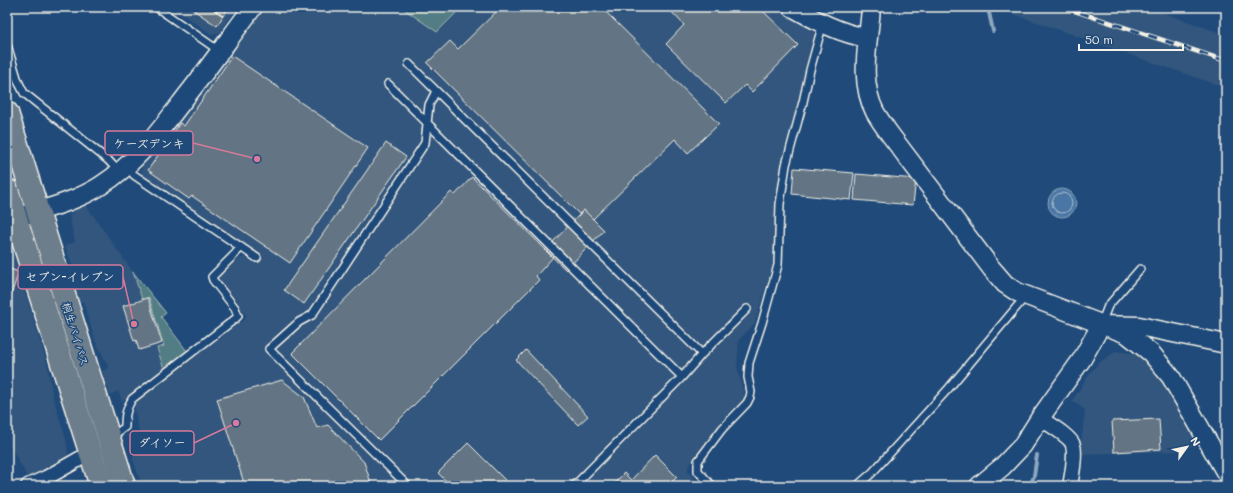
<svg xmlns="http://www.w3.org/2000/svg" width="1233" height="493" viewBox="0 0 1233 493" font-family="Mali,'Klee One',sans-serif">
	<rect width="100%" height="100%" fill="#1f4a7a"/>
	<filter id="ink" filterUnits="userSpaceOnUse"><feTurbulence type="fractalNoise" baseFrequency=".025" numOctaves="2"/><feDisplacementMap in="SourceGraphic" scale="8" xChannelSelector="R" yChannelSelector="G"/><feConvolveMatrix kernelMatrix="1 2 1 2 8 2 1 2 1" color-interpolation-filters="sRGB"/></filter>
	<g filter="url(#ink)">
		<path fill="#33577d" d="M171,7h67l-19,26 -8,1z
			M261,7h513l22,15 16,7 3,6 -17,73 -16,55 -7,45v48l-20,67 -16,17 -2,26 8,32 -27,29 -30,40v4l14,15h-560l-10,-30 15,-4 -10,-27 -3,-22 111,-84 1,-4 -26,-33 -1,-6 19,-17 6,-2 10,6 5,-8 -117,-80 -1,-12z
			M993,7h154l79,28v53z
			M85,204l48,68 9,27 7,-2 15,49 -7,2 7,21 -42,33 -4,-11 -8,4 -8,-24 7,-3 -14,-28 -12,-39 -3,1 -7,-21 4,-1 -12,-35 10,-3 -6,-26 5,-5 -1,-3z
			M7,234l40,129 6,34 13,42 2,15 -1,4 -7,7 -31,15 -17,-31 -5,-6z
			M1116,351l21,3 19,17 9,12 37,62 -25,4 1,2 -98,3 5,-44 -13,-9 18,-28 9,-10z"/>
		<path fill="#527d84" stroke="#a3b7b6" d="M401,7h61l-25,25z
			M133,272l33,41 -5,4 26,34 -23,18 -7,-21 7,-2 -15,-49 -7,2z"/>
		<path fill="#4976a4" stroke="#8da7bf" d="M1048 203a14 14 0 1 1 28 0a14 14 0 1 1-28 0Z"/>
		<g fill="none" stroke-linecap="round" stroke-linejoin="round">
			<path stroke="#b0c0cd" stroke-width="1" d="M1052 203a10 10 0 1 1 20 0a10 10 0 1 1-20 0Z"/>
			<path stroke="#8da7bf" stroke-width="4" d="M988,8l5,23
				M1030,486l4,-10 3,-21"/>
		</g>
		<path fill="#637584" stroke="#f4f1e8" d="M194,7h16l13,9 -6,10 -25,-17z
			M210,7h19l-6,9z
			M501,7h100l118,117 -31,29 -13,-14 -82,80 -9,-9 -5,4 -152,-151 23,-22 8,8z
			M667,7h92l39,38 -46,47 -7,-7 -19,18 -60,-59 18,-19z
			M232,56l136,92 -78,115 -98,-67 -3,3 -41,-29 32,-47 4,3z
			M386,143l20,14 -102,147 -20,-14z
			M794,168l60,5 -3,27 -59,-6z
			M856,174l60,5 -3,26 -59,-5z
			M472,177l81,80 -17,19 3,4 -160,160 -87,-87 159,-161 4,3z
			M584,210l20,20 -38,40 -21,-20z
			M7,268l12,4 -12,34z
			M148,298l14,45 -23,7 -3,-10 -2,1 -11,-35z
			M526,350l62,66 -10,9 -62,-65z
			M282,380l22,17 13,31 11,-3 36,37 8,24h-127l-28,-87z
			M1159,419l2,30 -47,3 -2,-31z
			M468,443l43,43h-60l-13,-13z
			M655,455l22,22 -9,9h-56l12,-13 7,7z"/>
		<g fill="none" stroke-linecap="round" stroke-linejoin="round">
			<g stroke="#f4f1e8" stroke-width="10">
				<path id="service" d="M156,7l59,41 6,2
					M7,45l11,36 6,12 84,67 11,12
					M409,64l293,290
					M388,84l294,293
					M126,166l8,9 123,83
					M1101,324l7,-18 32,-37
					M110,434l8,-2 7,-5c0,-11 1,-18 7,-28l103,-80 3,-3 -3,-8 -22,-28 -1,-3 23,-23 6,-7
					M408,486l-139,-137 30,-27 13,-7 113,-172 4,-38 7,-14
					M574,486l108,-109 20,-23 45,-45
					M712,486l-14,-15v-10l24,-32 25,-26 3,-6 1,-5 -3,-15 1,-14 13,-40 16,-58 2,-61 6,-39 17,-63 7,-32 13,-47
					M857,486l15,-13 77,-85 76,-91"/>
			</g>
			<g stroke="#f4f1e8" stroke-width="17">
				<path id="minor" d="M1040,418c8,6 30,18 33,27 3,10 -1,30 -3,41
					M28,486l18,-8 44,-25"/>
			</g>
			<g stroke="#f4f1e8" stroke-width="21">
				<path id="tertiary" d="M792,7c23,13 49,27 76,31
					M871,7c-2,35 -13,72 4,105 4,7 9,14 14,21l103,136 13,15 12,8 110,42 24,19 20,24 55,96
					M16,218c28,-9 59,-16 84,-32 38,-24 61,-57 88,-92 22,-28 43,-58 65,-87
					M979,486l23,-19 21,-22 17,-27 42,-59 19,-34 38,1 87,18"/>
			</g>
			<g stroke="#f4f1e8" stroke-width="25">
				<path id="trunk" d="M7,113l117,373
					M7,190l94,296"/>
			</g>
			<use href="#service" stroke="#1f4a7a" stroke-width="7"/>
			<use href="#minor" stroke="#1f4a7a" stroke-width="14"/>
			<use href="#tertiary" stroke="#1f4a7a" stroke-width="18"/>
			<use href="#trunk" stroke="#6c7d8c" stroke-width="22"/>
			<g stroke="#f4f1e8" stroke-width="4.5">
				<path id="rail" d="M1063,7l163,54"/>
			</g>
			<use href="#rail" stroke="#1f4a7a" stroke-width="3" stroke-dasharray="9" stroke-linecap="butt"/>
		</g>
	</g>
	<g text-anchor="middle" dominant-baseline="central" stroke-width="3" stroke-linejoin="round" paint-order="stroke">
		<g font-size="11" fill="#f4f1e8" stroke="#1f4a7a">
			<text transform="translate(76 334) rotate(73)">桐生バイパス</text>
		</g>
	</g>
	<path fill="none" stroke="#d87a9a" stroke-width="1.5" d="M257 159L193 143M134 324L123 277M236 423L194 443"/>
	<g fill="#d87a9a" stroke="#1f4a7a" stroke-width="1.5">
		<circle cx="257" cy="159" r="4"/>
		<circle cx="134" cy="324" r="4"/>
		<circle cx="236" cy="423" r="4"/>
	</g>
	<g fill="#1f4a7a" stroke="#d87a9a" stroke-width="1.5">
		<rect x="105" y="131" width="88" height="24" rx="4"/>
		<rect x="18" y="265" width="105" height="24" rx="4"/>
		<rect x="130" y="431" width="64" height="24" rx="4"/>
	</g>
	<g font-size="12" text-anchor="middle" font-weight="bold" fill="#f4f1e8">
		<text x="149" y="148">ケーズデンキ</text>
		<text x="70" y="281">セブン-イレブン</text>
		<text x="162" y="447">ダイソー</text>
	</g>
	<rect width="1233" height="493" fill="none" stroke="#1f4a7a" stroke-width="24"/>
	<rect x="12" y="12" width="1209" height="469" fill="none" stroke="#f4f1e8" stroke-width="1.5" filter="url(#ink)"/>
	<g transform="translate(1187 447) rotate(57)" stroke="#1f4a7a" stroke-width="3" paint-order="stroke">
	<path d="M0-3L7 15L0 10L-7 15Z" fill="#f4f1e8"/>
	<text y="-6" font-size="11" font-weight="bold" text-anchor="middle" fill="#f4f1e8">N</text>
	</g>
	<path d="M1079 44v6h104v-6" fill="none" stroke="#f4f1e8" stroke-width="2"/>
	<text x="1085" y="44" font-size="12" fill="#f4f1e8" stroke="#1f4a7a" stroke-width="3" paint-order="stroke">50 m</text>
</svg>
